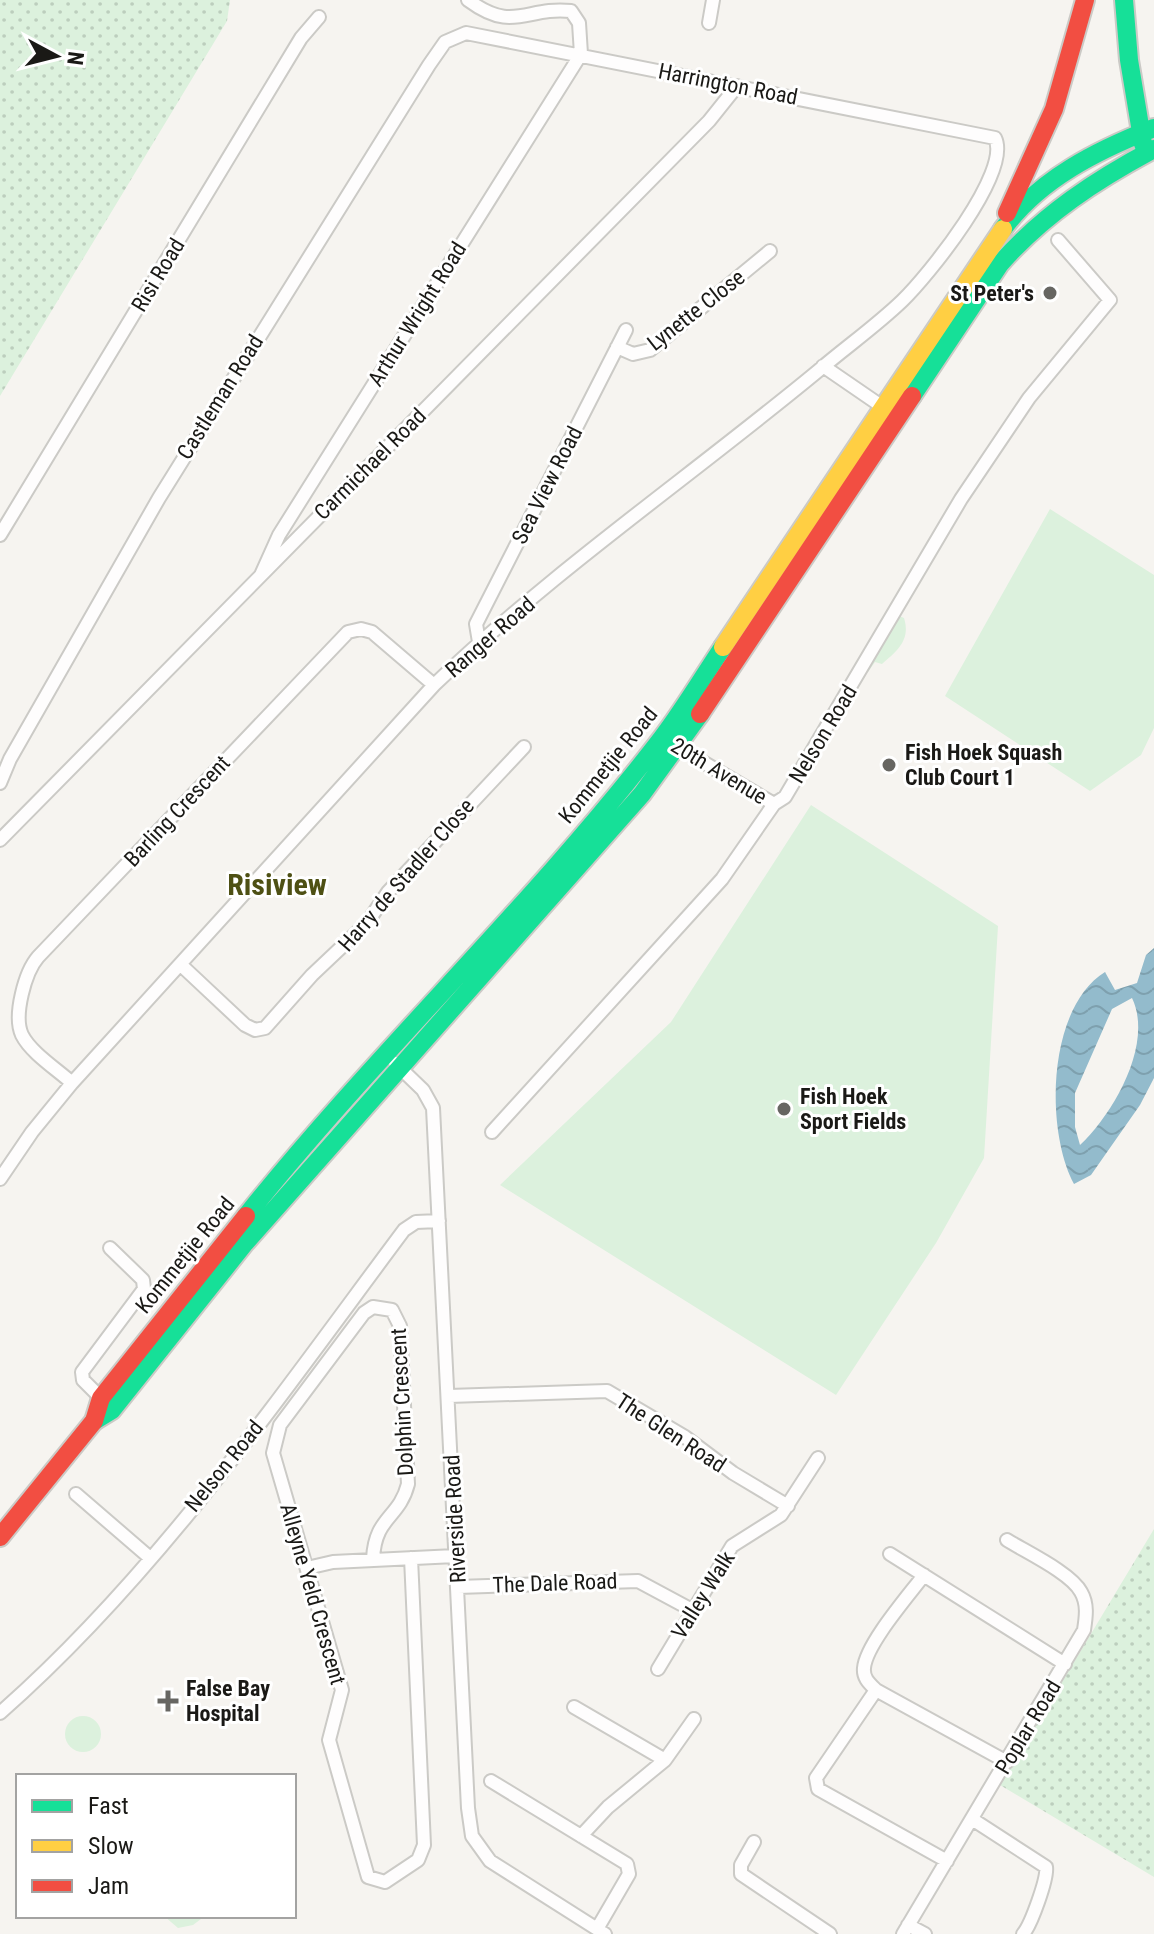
<svg xmlns="http://www.w3.org/2000/svg" width="1154" height="1934" font-family="'Roboto Condensed',sans-serif">
<style>
.grass{fill:#dcf1dd}
.park{fill:url(#park-dots)}
.water{fill:url(#water-waves);fill-rule:evenodd}
.lines{fill:none;stroke-linecap:round;stroke-linejoin:round}
.street-casing{stroke:#cbcac6;stroke-width:16}
.fast-casing{stroke:#cbcac6;stroke-width:22}
.slow-casing{stroke:#cbcac6;stroke-width:22}
.jam-casing{stroke:#cbcac6;stroke-width:22}
.street{stroke:#fefdfd;stroke-width:12}
.fast{stroke:#16e098;stroke-width:18}
.slow{stroke:#ffcf43;stroke-width:18}
.jam{stroke:#f24e42;stroke-width:18}
.poi-dot{fill:#676662;stroke:#fff;stroke-width:3}
.labels{text-anchor:middle;dominant-baseline:central;stroke-width:6;stroke-linejoin:round;paint-order:stroke}
.street-label{font-size:22px;fill:#1a1916;stroke:#fff}
.poi-label{font-size:22px;font-weight:bold;fill:#1a1916;stroke:#fff;text-anchor:start}
.district-label{font-size:30px;font-weight:bold;fill:#4e5014;stroke:#fff}
</style>
<defs>
<pattern id="park-dots" width="8" height="8" patternUnits="userSpaceOnUse" patternTransform="scale(2)"><rect width="8" height="8" fill="#dcf1dd"/><path d="M2 2h.1M6 6h.1" fill="none" stroke="#bccebd" stroke-width="1.8" stroke-linecap="round"/></pattern>
<pattern id="water-waves" width="16" height="10" patternUnits="userSpaceOnUse" patternTransform="scale(2)"><rect width="16" height="10" fill="#93bbcc"/><path d="M0 5q4-4 8 0t8 0" fill="none" stroke="#7ea0ae"/></pattern>
</defs>
<rect width="100%" height="100%" fill="#f6f4f0"/>
<path class="grass" d="M1050,509l104,66v153l-13,27 -51,36 -145,-95z
M897,615l7,3c7,22 -7,33 -22,46l-7,-2 -7,10h-3z
M811,805l187,121 -14,232 -48,85 -100,152 -336,-210 171,-163z
M65 1734a18 18 0 1 1 36 0a18 18 0 1 1-36 0Z
M164,1916h41l-12,9 -15,3z"/>
<path class="park" d="M0,0h230l-3,21 -227,375z
M1154,1529v348l-154,-92z"/>
<path class="water" d="M1154,948v130l-14,27 -49,70 -17,9c-29,-54 -27,-176 31,-212l10,18 22,-7 9,-28zM1132,998c22,46 -19,116 -52,147l-5,-18v-34l37,-84z"/>
<g class="lines">
<defs>
<path id="street" d="M709,23l4,-23
M617,347l16,7 17,-4 120,-99
M823,366l67,46
M0,535l301,-497 18,-21
M261,575l18,-40 302,-481 -2,-31 -8,-12c-45,-5 -57,23 -103,-11
M479,642l-3,-18 150,-294
M674,745l100,59
M0,783l10,-24 149,-261 270,-433 16,-23 21,-9 529,105c17,34 -67,138 -93,163 -26,25 -56,46 -84,70 -127,105 -265,200 -384,314l-362,398 -40,49 -32,47
M0,840l709,-719 28,-35
M181,965l64,60 10,5 10,-2 47,-53 55,-52 21,-31 136,-145
M395,1063l28,27 10,18 35,700 4,28 18,25 115,73
M72,1083c-14,-13 -41,-30 -50,-48 -9,-19 3,-63 16,-78l310,-325 13,-3 11,3 62,53
M492,1132l230,-253 52,-75 11,-7 176,-298 68,-101 81,-98 -52,-60
M449,1396l158,-5 78,46 48,36 55,33
M101,1398l-18,-18 -1,-8 62,-83 -1,-9 -33,-32
M76,1494l73,63
M890,1554l175,110
M373,1559c2,-43 26,-40 35,-75l-8,-158 -8,-16 -19,-3 -9,6 -84,112 -7,28 69,237 -13,50 39,137 17,5 33,-22 6,-15 -13,-287
M307,1568l26,-6 122,-6
M924,1575c-15,20 -58,69 -60,93 -1,10 5,15 12,22l131,72
M458,1587l180,-6 54,29
M658,1669l74,-123 49,-31 37,-57
M876,1690l-60,88 2,11 129,72
M574,1707l91,53
M0,1713c156,-137 280,-317 404,-483l12,-8 23,-1
M491,1781l136,83 2,10 -32,55
M972,1819l74,48c2,11 -15,58 -23,67
M581,1836l27,-29 57,-47 29,-41
M754,1842l-13,23v9l89,60
M908,1925l17,9
M903,1934l181,-304c2,-13 4,-26 -3,-38 -10,-19 -55,-40 -74,-52"/>
<path id="fast" d="M1124,0l5,60 14,84
M1003,229c36,-50 95,-79 151,-101
M912,396l88,-132c44,-50 96,-84 154,-115
M246,1216c132,-165 287,-310 416,-478 22,-29 41,-61 61,-91
M94,1421l18,-11 133,-167 397,-449 58,-80"/>
<path id="slow" d="M723,647l280,-418"/>
<path id="jam" d="M1007,213l47,-104 31,-109
M700,714l212,-318
M0,1537l94,-116 7,-23 145,-182"/>
</defs>
<use href="#street" class="street-casing"/>
<use href="#fast" class="fast-casing"/>
<use href="#slow" class="slow-casing"/>
<use href="#jam" class="jam-casing"/>
<use href="#street" class="street"/>
<use href="#fast" class="fast"/>
<use href="#slow" class="slow"/>
<use href="#jam" class="jam"/>
</g>
<g class="poi-dot">
<circle cx="1050" cy="293" r="8"/>
<circle cx="889" cy="765" r="8"/>
<circle cx="784" cy="1109" r="8"/>
<path d="M164 1689h8v8h8v8h-8v8h-8v-8h-8v-8h8z"/>
</g>
<g class="labels">
<g class="street-label">
<text transform="translate(728 84) rotate(11)">Harrington Road</text>
<text transform="translate(158 275) rotate(-59)">Risi Road</text>
<text transform="translate(696 310) rotate(-38)">Lynette Close</text>
<text transform="translate(417 314) rotate(-58)">Arthur Wright Road</text>
<text transform="translate(220 397) rotate(-58)">Castleman Road</text>
<text transform="translate(370 464) rotate(-45)">Carmichael Road</text>
<text transform="translate(547 485) rotate(-63)">Sea View Road</text>
<text transform="translate(490 637) rotate(-41)">Ranger Road</text>
<text transform="translate(823 734) rotate(-59)">Nelson Road</text>
<text transform="translate(608 765) rotate(-51)">Kommetjie Road</text>
<text transform="translate(719 771) rotate(31)">20th Avenue</text>
<text transform="translate(177 811) rotate(-47)">Barling Crescent</text>
<text transform="translate(406 875) rotate(-49)">Harry de Stadler Close</text>
<text transform="translate(185 1255) rotate(-51)">Kommetjie Road</text>
<text transform="translate(402 1402) rotate(-93)">Dolphin Crescent</text>
<text transform="translate(671 1433) rotate(33)">The Glen Road</text>
<text transform="translate(224 1466) rotate(-51)">Nelson Road</text>
<text transform="translate(455 1519) rotate(-93)">Riverside Road</text>
<text transform="translate(555 1583) rotate(-2)">The Dale Road</text>
<text transform="translate(313 1594) rotate(74)">Alleyne Yeld Crescent</text>
<text transform="translate(703 1595) rotate(-58)">Valley Walk</text>
<text transform="translate(1028 1727) rotate(-59)">Poplar Road</text>
</g>
<g class="poi-label">
<text x="1034" y="293" text-anchor="end">St Peter's</text>
<text x="905" y="752">Fish Hoek Squash<tspan x="905" dy="25">Club Court 1</tspan></text>
<text x="800" y="1096">Fish Hoek<tspan x="800" dy="25">Sport Fields</tspan></text>
<text x="186" y="1688">False Bay<tspan x="186" dy="25">Hospital</tspan></text>
</g>
<g class="district-label">
<text x="277" y="884">Risiview</text>
</g>
</g>
<rect x="16" y="1774" width="280" height="144" fill="#ffffff" stroke="#a3a3a2" stroke-width="2"/>
<rect x="32" y="1800" width="40" height="12" fill="#16e098" stroke="#a3a3a2" stroke-width="2"/>
<text x="88" y="1814" font-size="24" fill="#1a1916">Fast</text>
<rect x="32" y="1840" width="40" height="12" fill="#ffcf43" stroke="#a3a3a2" stroke-width="2"/>
<text x="88" y="1854" font-size="24" fill="#1a1916">Slow</text>
<rect x="32" y="1880" width="40" height="12" fill="#f24e42" stroke="#a3a3a2" stroke-width="2"/>
<text x="88" y="1894" font-size="24" fill="#1a1916">Jam</text>
<g transform="translate(56 56) rotate(97)" stroke="#ffffff" stroke-width="6" paint-order="stroke">
<path d="M0-6L14 30L0 20L-14 30Z" fill="#1a1916"/>
<text y="-12" font-size="22" font-weight="bold" text-anchor="middle" fill="#1a1916">N</text>
</g>
</svg>
